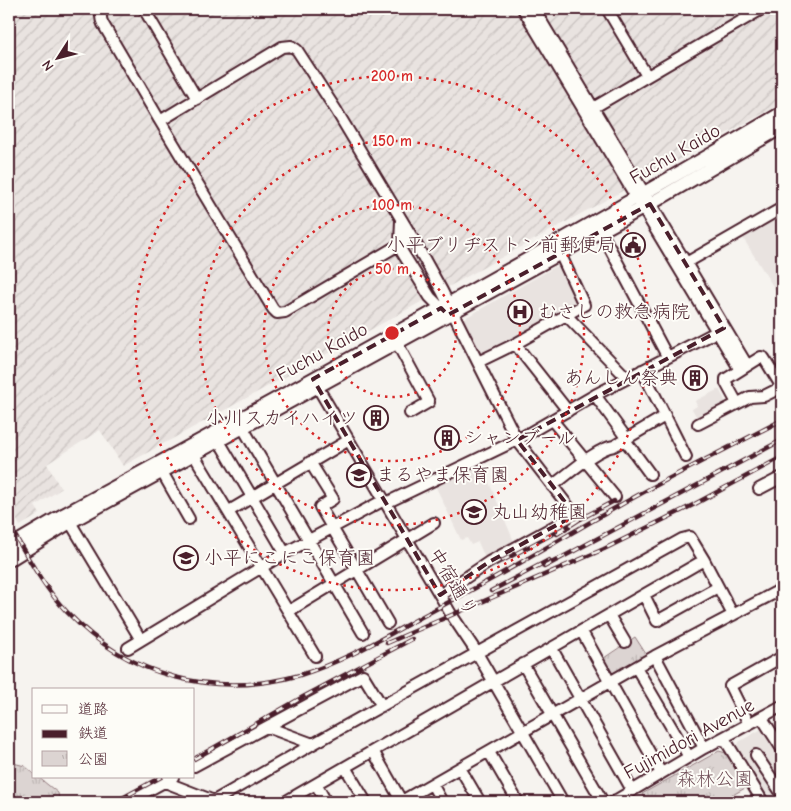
<svg xmlns="http://www.w3.org/2000/svg" width="791" height="811" font-family="'Comic Neue','Klee One',sans-serif">
<style>
.built{fill:#e9e3e0}
.industrial{fill:url(#industrial-furrows)}
.park{fill:url(#park-tufts);stroke:#937a7e}
.lines{fill:none;stroke-linecap:round;stroke-linejoin:round}
.minor-casing{stroke:#4a1f2b;stroke-width:14}
.major-casing{stroke:#4a1f2b;stroke-width:16}
.minor{stroke:#fdfcf7;stroke-width:10}
.major{stroke:#fdfcf7;stroke-width:12}
.rail-casing{stroke:#4a1f2b;stroke-width:4.5}
.rail{stroke:#fdfcf7;stroke-width:2.5;stroke-dasharray:8;stroke-linecap:butt}
.marked{fill:none;stroke:#4a1f2b;stroke-width:4;stroke-dasharray:10 6;stroke-linejoin:round}
.ring{fill:none;stroke:#d62828;stroke-width:2.5;stroke-dasharray:2.5 5}
.labels{text-anchor:middle;dominant-baseline:central;stroke-width:4;stroke-linejoin:round;paint-order:stroke}
.street-label{font-size:19px;fill:#4a1f2b;stroke:#fdfcf7}
.poi-label{font-size:19px;fill:#4a1f2b;stroke:#fdfcf7;text-anchor:start}
.park-label{font-size:19px;fill:#6e4c55;stroke:#fdfcf7}
.centre{fill:#d62828;stroke:#fdfcf7;stroke-width:2.5}
.ring-label{font-size:15px;text-anchor:middle;font-weight:bold;fill:#d62828;stroke:#fdfcf7;stroke-width:4;stroke-linejoin:round;paint-order:stroke}
</style>
<defs>
<pattern id="industrial-furrows" width="10" height="10" patternUnits="userSpaceOnUse" patternTransform="scale(1.25)"><rect width="10" height="10" fill="#e9e3e0"/><path d="M-1 1l2-2M0 10L10 0M9 11l2-2" fill="none" stroke="#c9c2c0"/></pattern>
<pattern id="park-tufts" width="24" height="20" patternUnits="userSpaceOnUse" patternTransform="scale(1.25)"><rect width="24" height="20" fill="#dcd4d2"/><path d="M3 7l-1-3M5 7V3M7 7l1-3M15 17l-1-3M17 17v-4M19 17l1-3" fill="none" stroke="#beb6b4"/></pattern>
</defs>
<rect width="100%" height="100%" fill="#f6f3ef"/>
<filter id="ink" filterUnits="userSpaceOnUse"><feTurbulence type="fractalNoise" baseFrequency=".02" numOctaves="2"/><feDisplacementMap in="SourceGraphic" scale="10" xChannelSelector="R" yChannelSelector="G"/><feConvolveMatrix kernelMatrix="1 2 1 2 8 2 1 2 1" color-interpolation-filters="sRGB"/></filter>
<g filter="url(#ink)">
<path class="built" d="M782,215v86l-39,-63z
M560,264l20,39 -101,55 -19,-37z
M719,389l8,15 -28,17 -7,-12 5,-3 -2,-5z
M480,461l35,83 -29,16 -8,-18 -7,3 -4,-7 -6,2 -27,-57z
M782,717v85h-13l-32,-53 2,-7z"/>
<path class="industrial" d="M9,9h773v94l-659,363 -23,-36 -53,34 14,25 -26,17 5,8 -20,12 -11,-20z"/>
<path class="park" d="M635,637l11,17 -36,21 -9,-15z
M719,751l7,2 21,34 -27,15h-74l-4,-8z
M9,762l16,4 9,8v3h4l20,16 1,6 -3,3h-38l-9,-4z"/>
<g class="lines">
<defs>
<path id="minor" d="M104,9c-4,5 -4,9 -1,15l57,97
M144,9l53,90
M523,9l217,361
M534,9l213,356
M607,9l40,67
M593,108l169,-99
M401,220l-1,24 2,8 28,45 15,15
M597,224l70,132
M412,237l-127,75 -8,1 -4,-4 -113,-188 122,-74 9,-1 6,4 39,60 76,127 30,54 75,149 58,75 -86,47 -49,33
M686,263l96,-55
M566,315l61,63
M397,343l32,59 -19,11
M515,344l53,67
M478,362l37,-18 69,-39 -27,-58
M642,370l44,87
M314,381l137,233 26,39 86,149
M595,395l32,44
M552,420l63,77
M698,424l52,-27 14,-1 14,-7 2,-5 -16,-26 -3,-1 -35,22v4l11,20
M243,428l120,205
M625,440l25,34
M219,441l66,112
M194,455l121,201
M310,462l23,37 -13,8 68,116
M162,472l27,47
M552,486c17,-12 43,-37 62,-40l51,-30
M759,489l23,-12
M386,503l131,-63 78,-45 127,-66
M229,511l120,-71
M70,522l71,118
M644,595l13,26 61,-34
M289,611l145,-88
M609,615l16,27
M582,632l79,141
M128,648l157,-95 99,-53
M552,649l80,141
M655,656l49,92
M523,664l80,138
M636,667l53,90
M762,718l20,31
M749,724l-19,-38 52,-29
M267,727l46,17
M724,738l39,64
M373,751l29,51
M489,752l29,50
M756,755l26,39
M194,766l169,-91 19,31
M345,767l21,35
M460,768l20,34
M165,782l49,19
M316,784l10,18
M432,784l10,18
M127,802l46,-25
M212,802l101,-58 369,-205 8,-2 14,23
M289,802l-1,-2 416,-240 29,55
M400,802l255,-146 127,-67
M613,802l91,-54 78,-42"/>
<path id="major" d="M9,547l56,-33c241,-130 481,-262 717,-401
M9,560l61,-38 580,-318 132,-77"/>
</defs>
<use href="#minor" class="minor-casing"/>
<use href="#major" class="major-casing"/>
<use href="#minor" class="minor"/>
<use href="#major" class="major"/>
<defs>
<path id="rail" d="M9,525c17,29 34,62 58,87 62,65 146,87 233,63 43,-13 83,-37 123,-59 29,-16 59,-31 88,-48 35,-20 70,-41 106,-61 54,-31 110,-58 165,-87
M557,534l23,-15
M502,561l112,-60
M544,567l238,-127
M491,591l58,-31
M387,643l217,-94 89,-44 89,-48
M194,759l109,-62 109,-58
M115,802l46,-25"/>
</defs>
<use href="#rail" class="rail-casing"/>
<use href="#rail" class="rail"/>
</g>
</g>
<path class="marked" d="M650,204l74,124 -207,112 58,75 -86,47 -49,33 -127,-216 128,-71 7,7z"/>
<g class="ring">
<circle cx="392" cy="333" r="64"/>
<circle cx="392" cy="333" r="128"/>
<circle cx="392" cy="333" r="192"/>
<circle cx="392" cy="333" r="257"/>
</g>
<defs>
<symbol id="civic-ring" viewBox="-11 -11 22 22"><circle r="9.5" fill="#fdfcf7" stroke="#4a1f2b" stroke-width="1.5"/><path d="M-.6-6.5H3V-4.5H.6V-3L4-1V1h2V6H-6V1h2V-1L-.6-3ZM-1.2 2.5V6h2.4V2.5Z" fill="#4a1f2b"/></symbol>
<symbol id="hospital-ring" viewBox="-11 -11 22 22"><circle r="9.5" fill="#fdfcf7" stroke="#4a1f2b" stroke-width="1.5"/><path d="M-5-5h3v3.5h4V-5h3V5h-3V1.5h-4V5h-3Z" fill="#4a1f2b"/></symbol>
<symbol id="building-ring" viewBox="-11 -11 22 22"><circle r="9.5" fill="#fdfcf7" stroke="#4a1f2b" stroke-width="1.5"/><path d="M-4-6H4V6H1V3H-1V6H-4ZM-2.5-4.3h1.7v1.8h-1.7ZM.8-4.3h1.7v1.8H.8ZM-2.5-1h1.7V.8h-1.7ZM.8-1h1.7V.8H.8Z" fill="#4a1f2b"/></symbol>
<symbol id="school-ring" viewBox="-11 -11 22 22"><circle r="9.5" fill="#fdfcf7" stroke="#4a1f2b" stroke-width="1.5"/><path d="M0-5L7-2L0 1L-7-2ZM-4 1L0 2.5L4 1V4Q0 6-4 4Z" fill="#4a1f2b"/></symbol>
</defs>
<g fill-rule="evenodd">
<use href="#civic-ring" x="619" y="231" width="28" height="28"/>
<use href="#hospital-ring" x="506" y="298" width="28" height="28"/>
<use href="#building-ring" x="681" y="364" width="28" height="28"/>
<use href="#building-ring" x="362" y="404" width="28" height="28"/>
<use href="#building-ring" x="433" y="424" width="28" height="28"/>
<use href="#school-ring" x="345" y="461" width="28" height="28"/>
<use href="#school-ring" x="460" y="498" width="28" height="28"/>
<use href="#school-ring" x="172" y="544" width="28" height="28"/>
</g>
<g class="labels">
<g class="street-label">
<text transform="translate(675 154) rotate(-30)">Fuchu Kaido</text>
<text transform="translate(322 352) rotate(-29)">Fuchu Kaido</text>
<text transform="translate(453 582) rotate(59)">中宿通り</text>
<text transform="translate(689 739) rotate(-29)">Fujimidori Avenue</text>
</g>
<g class="poi-label">
<text x="616" y="245" text-anchor="end">小平ブリヂストン前郵便局</text>
<text x="538" y="312">むさしの救急病院</text>
<text x="678" y="378" text-anchor="end">あんしん祭典</text>
<text x="358" y="418" text-anchor="end">小川スカイハイツ</text>
<text x="464" y="438">シャンブール</text>
<text x="376" y="475">まるやま保育園</text>
<text x="492" y="512">丸山幼稚園</text>
<text x="204" y="558">小平にこにこ保育園</text>
</g>
<g class="park-label">
<text x="715" y="779">森林公園</text>
</g>
</g>
<circle cx="392" cy="333" r="8" class="centre"/>
<g class="ring-label">
<text x="392" y="81">200 m</text>
<text x="392" y="146">150 m</text>
<text x="392" y="210">100 m</text>
<text x="392" y="274">50 m</text>
</g>
<rect width="791" height="811" fill="none" stroke="#fdfcf7" stroke-width="30"/>
<rect x="15" y="15" width="761" height="781" fill="none" stroke="#4a1f2b" stroke-width="2" filter="url(#ink)"/>
<rect x="32" y="688" width="162" height="90" fill="#fdfcf7" stroke="#b5a4a5"/>
<rect x="42" y="705" width="25" height="8" fill="#fdfcf7" stroke="#b5a4a5"/>
<text x="78" y="714" font-size="15" fill="#4a1f2b">道路</text>
<rect x="42" y="730" width="25" height="8" fill="#4a1f2b" stroke="#b5a4a5"/>
<text x="78" y="738" font-size="15" fill="#4a1f2b">鉄道</text>
<rect x="42" y="751" width="25" height="15" fill="url(#park-tufts)" stroke="#b5a4a5"/>
<text x="78" y="764" font-size="15" fill="#4a1f2b">公園</text>
<g transform="translate(58 58) rotate(234)" stroke="#fdfcf7" stroke-width="4" paint-order="stroke">
<path d="M0-4L9 19L0 12L-9 19Z" fill="#4a1f2b"/>
<text y="-8" font-size="14" font-weight="bold" text-anchor="middle" fill="#4a1f2b">N</text>
</g>
</svg>
